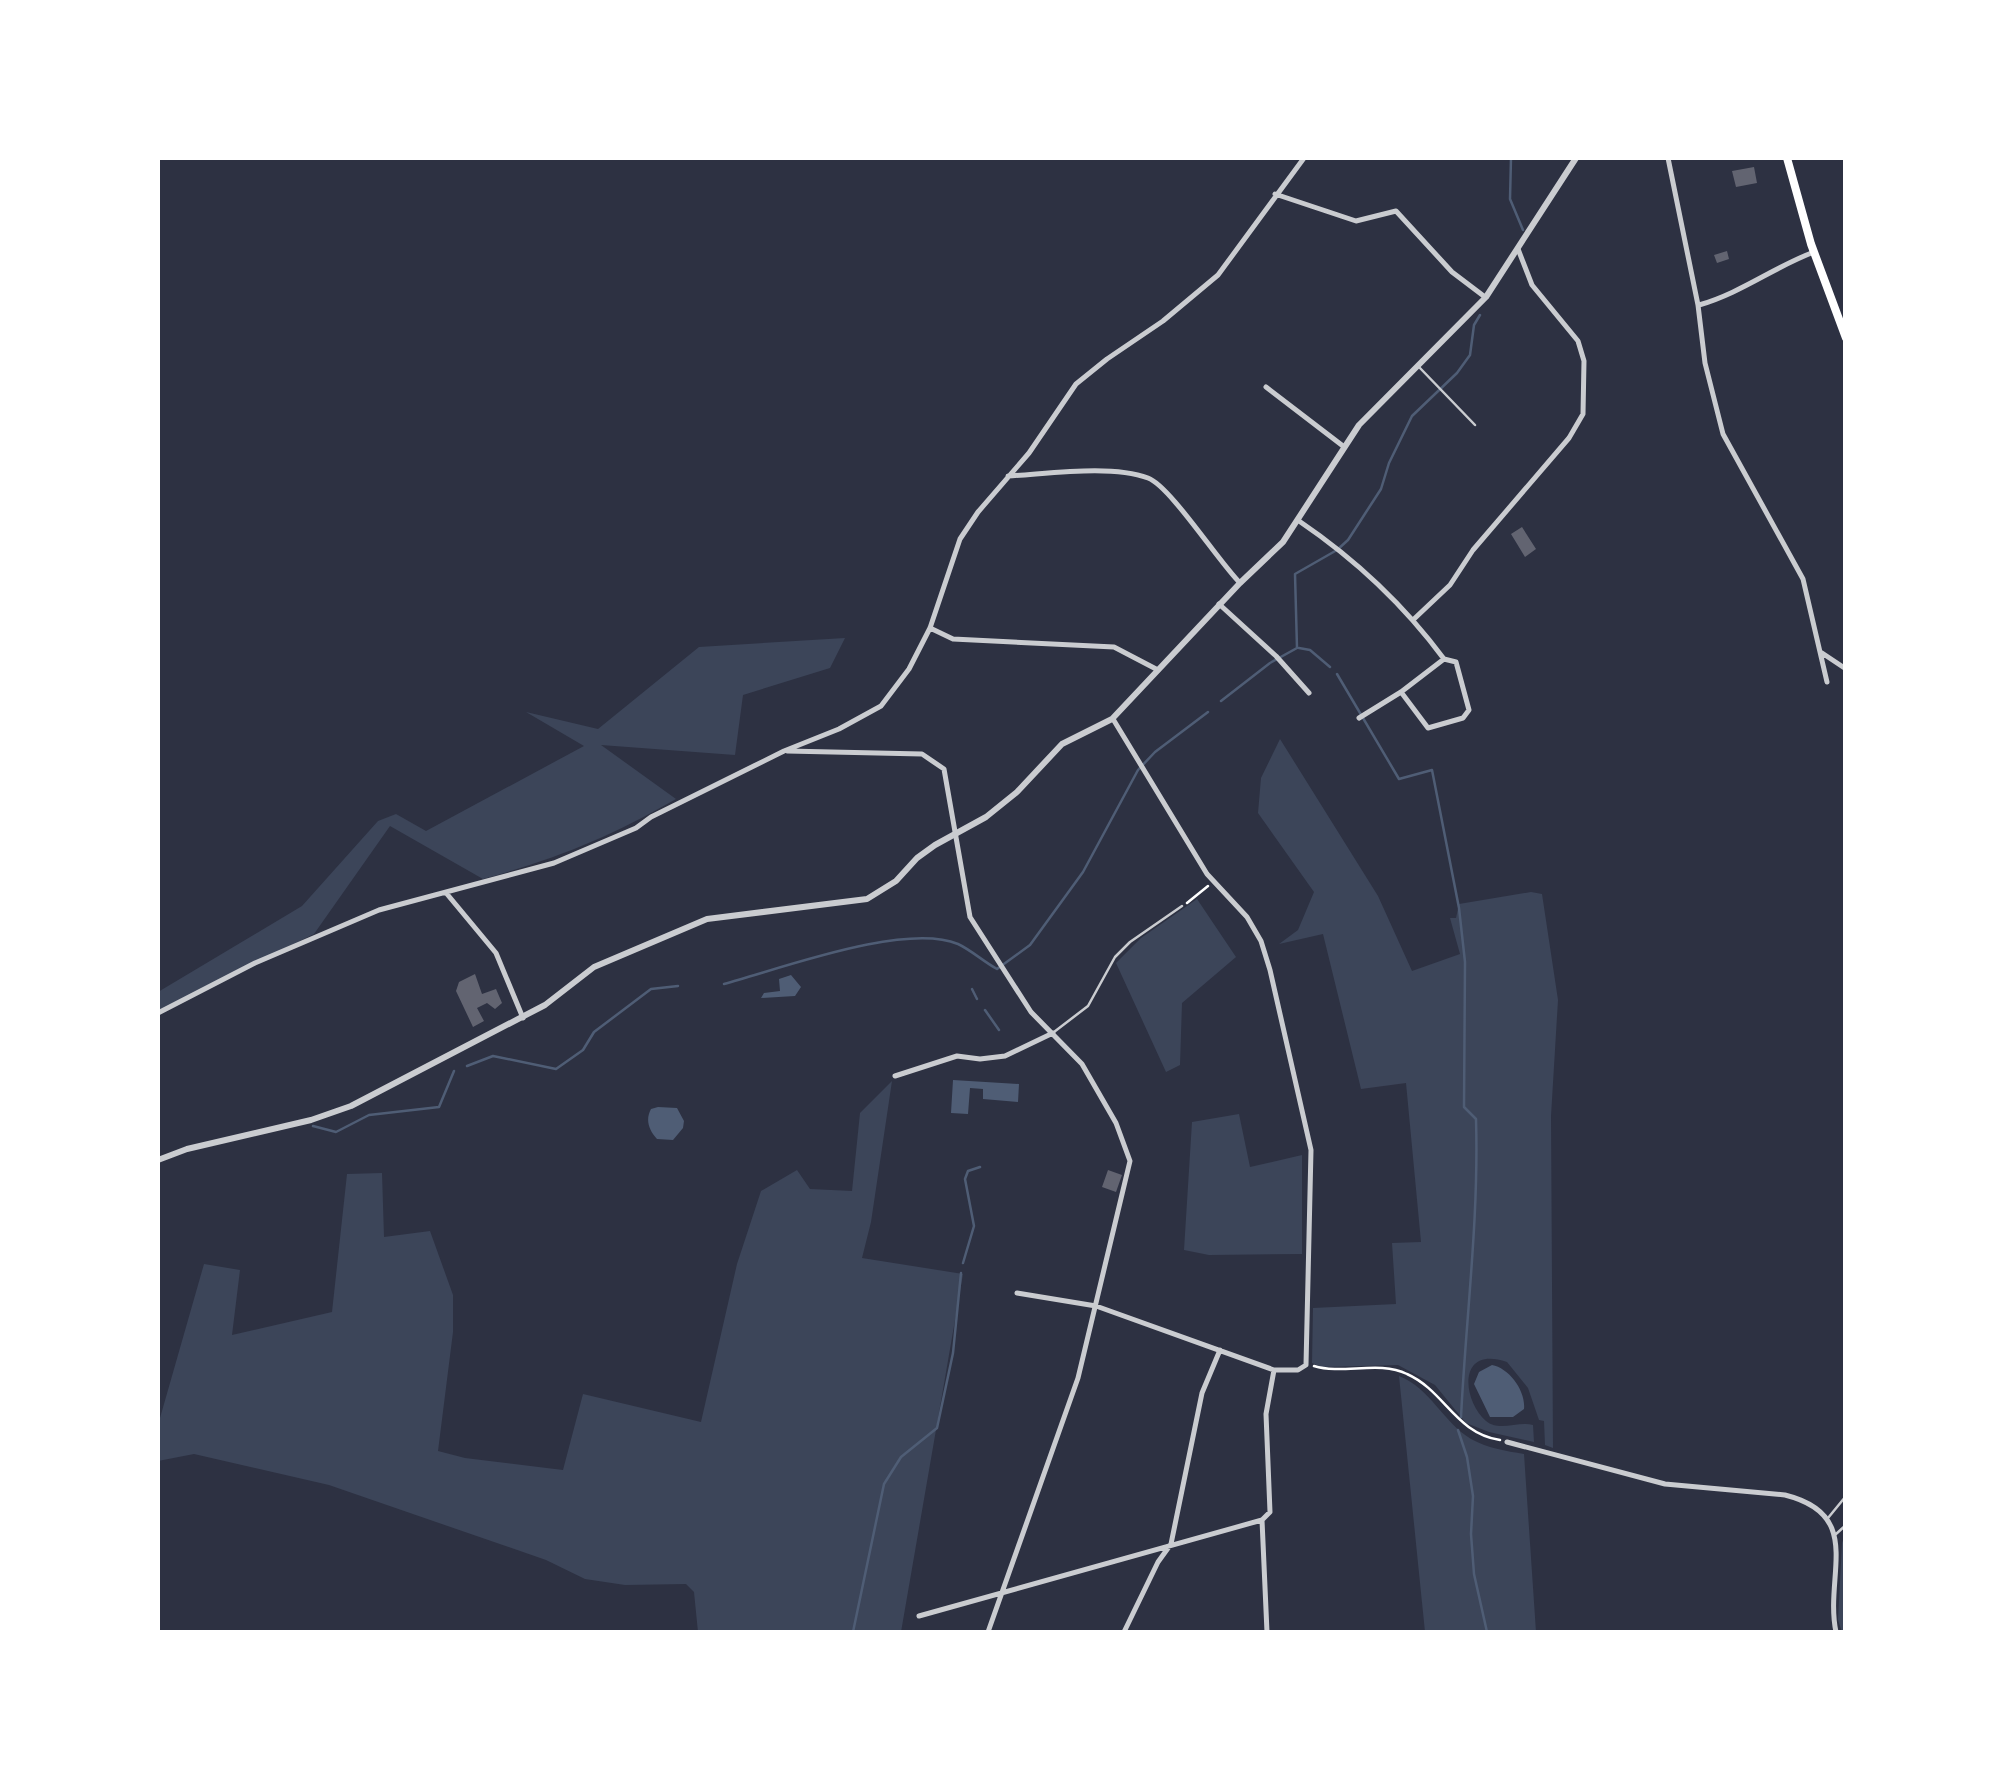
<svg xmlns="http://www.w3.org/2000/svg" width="2003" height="1790" font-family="'Work Sans',sans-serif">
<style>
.green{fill:#3c4559}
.water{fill:#4f5d75}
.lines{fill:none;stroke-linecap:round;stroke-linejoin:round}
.stream{stroke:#4f5d75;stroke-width:2.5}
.building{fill:#626471}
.path{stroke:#fff;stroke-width:2.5}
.service{stroke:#caccd0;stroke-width:2.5}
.minor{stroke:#caccd0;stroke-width:5}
.tertiary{stroke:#caccd0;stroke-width:6}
.secondary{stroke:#fff;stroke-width:8}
</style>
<rect width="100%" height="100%" fill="#2d3142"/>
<path class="green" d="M845,638l-15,30 -87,27 -8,60 -134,-10 75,54c-68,39 -118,59 -193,80l-93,-53 -76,108 -156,77v-19l144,-86 76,-85 18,-7 30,17 158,-85 -58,-34 72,17 101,-82z
M1280,739l98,157 34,75 48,-17 -10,-36h6l3,-14 72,-12 11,2 16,106 -7,116 2,332 -8,-3 -1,-24 -5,-1 -11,-32 -21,-26c-50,-17 -45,38 -21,59 13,11 32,0 47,4l1,17 -45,-10 -23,-9 -31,-38 -37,-20 -77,2 -9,-4 1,-55 83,-4 -4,-61 29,-1 -15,-159 -45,6 -38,-155 -44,10 19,-14 16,-38 -56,-79 3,-35z
M1197,899l39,58 -54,46 -2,62 -14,7 -50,-109 25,-25z
M892,1081l-21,141 -9,36 101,16 -62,358h-203l-4,-40 -8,-8 -61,1 -40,-6 -39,-19 -217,-75 -135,-31 -36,7v-36l46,-161 36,6 -8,65 100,-23 15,-138 35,-1 2,64 46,-6 23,64v37l-15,119 27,7 98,12 20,-76 118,28 36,-158 24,-73 36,-21 13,19 42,2 8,-78z
M1239,1114l11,53 52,-12v99l-93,1 -25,-5 8,-128z
M1399,1376c31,12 44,46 72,63 16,9 35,12 53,15l12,178h-111z
M1845,1534l1,98h-4l-4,-12 4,-77z"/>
<path class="water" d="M791,975l10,12 -6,9 -34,2 3,-5 16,-2 -1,-12z
M953,1080l66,4 -1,18 -35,-3v-10l-13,-1 -2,26 -17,-1z
M658,1107l19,1 7,13 -1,7 -10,12 -16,-1c-8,-9 -12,-19 -6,-30z
M1492,1365c17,3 34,26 32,44l-11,8h-23l-16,-33 5,-12z"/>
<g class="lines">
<path class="stream" d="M1511,158l-1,41 13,31
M1299,648l11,2 20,17
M1337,674l62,105 33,-9 27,138 6,54 -1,145 12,12c3,100 -10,198 -15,298
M1221,701l49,-38 27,-15 -2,-74 42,-24 11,-10 33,-51 8,-26 23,-47 45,-43 13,-18 4,-30 6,-10
M724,984c56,-15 181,-62 234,-40 13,6 26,18 39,25l33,-24 53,-73 55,-102 17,-18 53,-40
M972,989l5,10
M985,1010l14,20
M467,1066l26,-10 63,13 27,-19 11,-18 57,-43 27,-3
M313,1126l23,6 33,-17 70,-8 15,-36
M963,1263l11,-37 -9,-47 3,-8 12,-4
M1458,1430l9,27 6,39 -2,38 3,40 13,58
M853,1632l31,-148 17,-27 36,-29 16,-75 8,-80"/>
</g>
<path class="building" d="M1754,167l3,16 -21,4 -4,-16z
M1727,251l2,8 -12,4 -3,-8z
M1522,527l14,22 -11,8 -14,-23z
M475,974l7,20 14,-5 6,14 -7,6 -8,-6 -10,5 7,13 -11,6 -17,-36 3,-9z
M1108,1170l14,5 -6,17 -14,-5z"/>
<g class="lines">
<path class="path" d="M1187,903l21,-17
M1314,1366c29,9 65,-6 93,8 38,17 48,59 93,66"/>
<path class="service" d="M1419,367l56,58
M1054,1032l34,-26 27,-49 15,-15 52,-36
M1828,1518l18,-22
M1836,1534l10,-9"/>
<path class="minor" d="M1668,158l30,147 7,58 18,71 80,145 24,103
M1275,194l81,27 40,-10 56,61 33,25
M1699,305c42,-12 75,-38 115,-53
M1266,387l77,59
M1008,476c39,-2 103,-12 140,2 22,8 70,83 92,105
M1299,521c56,38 105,84 145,138l-43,33 -42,26
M1219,604l57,52 33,37
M1414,619l36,-34 23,-35 96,-112 14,-24 1,-53 -6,-20 -46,-56 -14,-36
M930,628l23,11 161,8 44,23
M1822,653l24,16
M1401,692l27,36 35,-10 6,-8 -13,-48 -12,-3
M787,751l135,3 22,15 26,148 61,95 51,52 34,59 14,38 -52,217 -90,254
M447,894l49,59 27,65
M158,1013l97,-50 124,-53 175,-47 82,-35 15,-11 133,-66 55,-22 42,-23 28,-37 21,-41 30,-89 18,-27 51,-59 47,-69 31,-25 56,-38 55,-46 86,-117
M895,1076l62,-20 23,3 25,-3 48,-23
M1017,1293l79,13 178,64h24l8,-5 5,-215 -41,-180 -9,-29 -14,-24 -40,-43 -94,-155
M1507,1442l158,42 120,11c80,20 39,80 51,137
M919,1616l343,-96
M1124,1632l34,-70 13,-18 31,-151 18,-43
M1267,1632l-5,-112 8,-8 -4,-98 8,-44"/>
<path class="tertiary" d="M158,1160l29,-11 124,-29 40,-14 194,-101 49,-38 113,-48 160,-20 29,-18 21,-23 18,-13 51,-28 31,-25 45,-48 50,-25 128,-136 43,-41 76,-117 127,-128 90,-139"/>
<path class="secondary" d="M1787,158l24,86 35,94"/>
</g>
<rect width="2003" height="1790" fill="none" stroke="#ffffff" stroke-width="320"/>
</svg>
